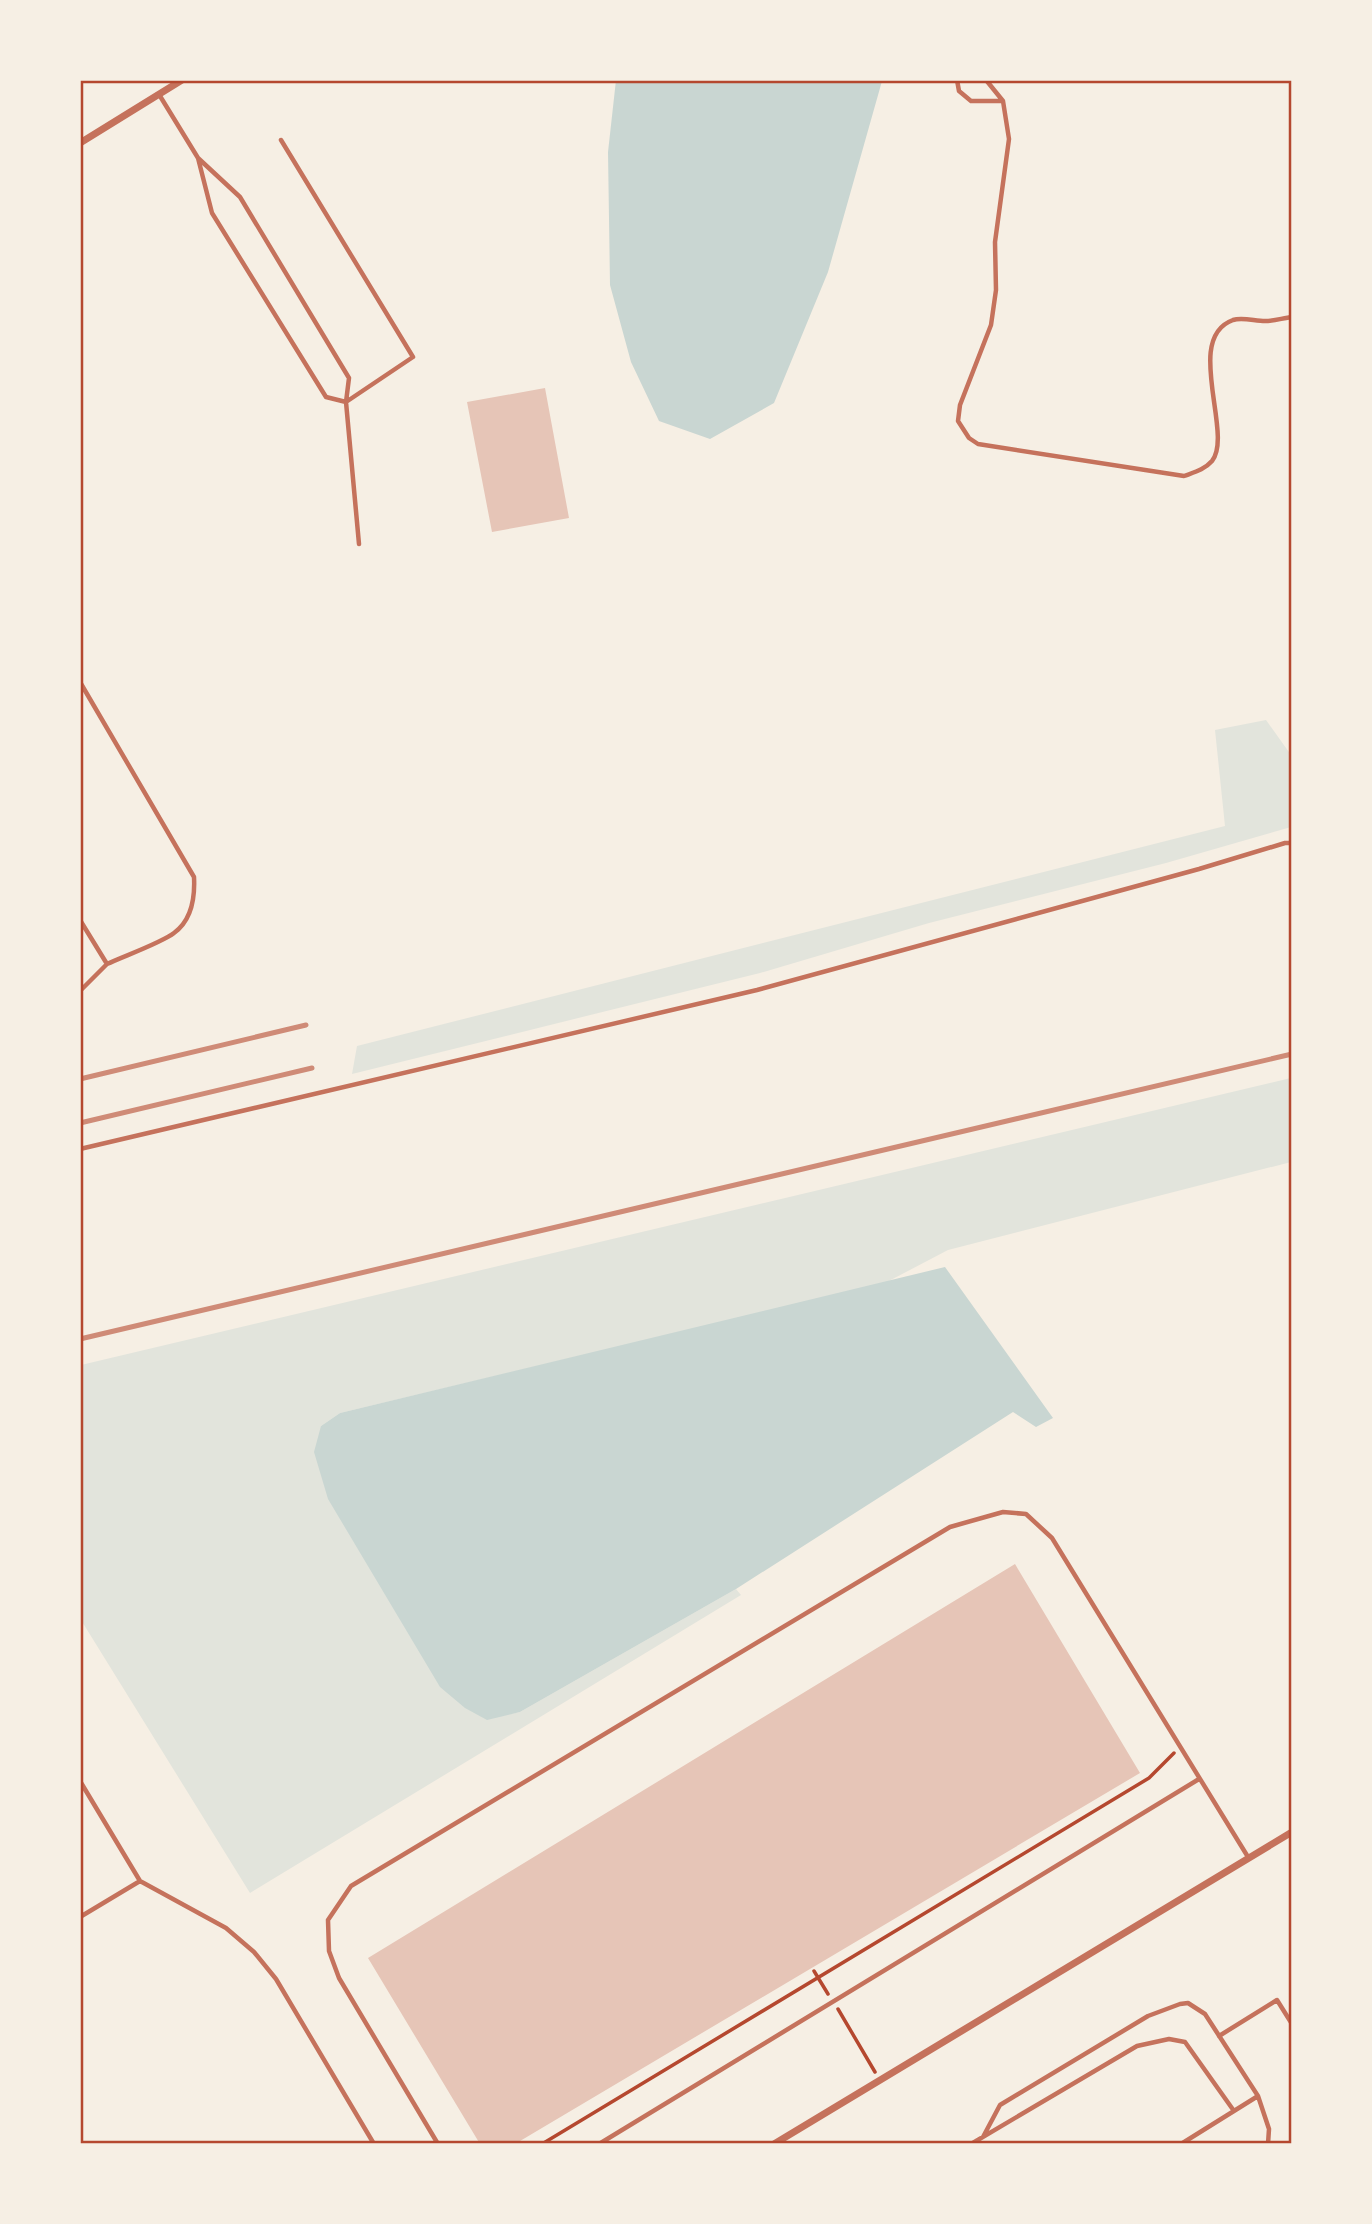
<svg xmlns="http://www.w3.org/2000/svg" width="1372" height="2224" font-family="'Work Sans',sans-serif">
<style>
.green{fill:#e2e4dc}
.water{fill:#c9d6d2}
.building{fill:#e6c5b7}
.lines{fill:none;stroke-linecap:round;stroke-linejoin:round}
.path{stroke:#b5482f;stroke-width:3.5}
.service{stroke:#c5725c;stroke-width:4.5}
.minor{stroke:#c5725c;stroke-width:7}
.rail{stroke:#cf8b77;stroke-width:5}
.neatline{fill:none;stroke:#b5482f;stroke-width:2.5}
</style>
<rect width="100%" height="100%" fill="#f6efe4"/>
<path class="green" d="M1266,720l25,35v72l-125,36 -237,60 -169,50 -408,101 5,-28 868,-220 -10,-96z
M1291,1078v84l-343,88 -63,33 -545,130 -19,13 166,293 33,-7 216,-123 5,6 -491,298 -169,-273v-255z"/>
<path class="water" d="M616,80l266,1 -54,191 -54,131 -64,36 -51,-18 -28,-59 -21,-77 -2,-133z
M945,1267l108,151 -17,9 -23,-15 -277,177 -216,123 -33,8 -22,-12 -25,-21 -112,-188 -14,-47 7,-26 19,-13z"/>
<path class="building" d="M545,388l24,130 -77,14 -25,-130z
M1015,1564l125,209 -625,371h-35l-112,-186z"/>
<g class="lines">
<path class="path" d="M814,1971l14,23
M838,2009l37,63
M542,2144l607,-366 25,-25"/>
<path class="service" d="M957,80l2,11 12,10h31
M986,80l17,21 6,38 -14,103 1,48 -5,35 -31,80 -2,16 11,17 9,6 206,32c11,-4 20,-6 28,-15 22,-27 -29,-123 21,-141 9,-3 22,1 32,1 9,0 18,-3 27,-4
M160,96l38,62 42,39 109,181 -3,24 -20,-5 -114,-184 -14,-55
M281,140l132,217 -67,45 13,142
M80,682l114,195c1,19 -2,43 -20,56 -13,10 -50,23 -67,31l-27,-44
M80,991l27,-27
M80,1149l677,-159 442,-121 86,-26h7
M80,1781l60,100 86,47 28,24 22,27 98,165
M80,1917l60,-36
M1219,2036l58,-36 15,24
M983,2137l17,-32 148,-89 32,-12 8,-1 17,11 53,82 11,33 -1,15
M438,2144l-99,-166 -10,-27 -1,-31 23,-34 599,-359 53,-15 23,2 26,24 196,319
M599,2144l600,-365
M971,2144l166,-98 32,-7 16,3 49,69
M1181,2144l77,-48"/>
<path class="minor" d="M80,143l102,-63
M774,2144l518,-312"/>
<path class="rail" d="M80,1079l226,-54
M80,1123l232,-55
M80,1339l1212,-285"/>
</g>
<rect width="1372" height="2224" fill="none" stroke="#f6efe4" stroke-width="164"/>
<rect x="82" y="82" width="1208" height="2060" class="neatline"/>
</svg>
